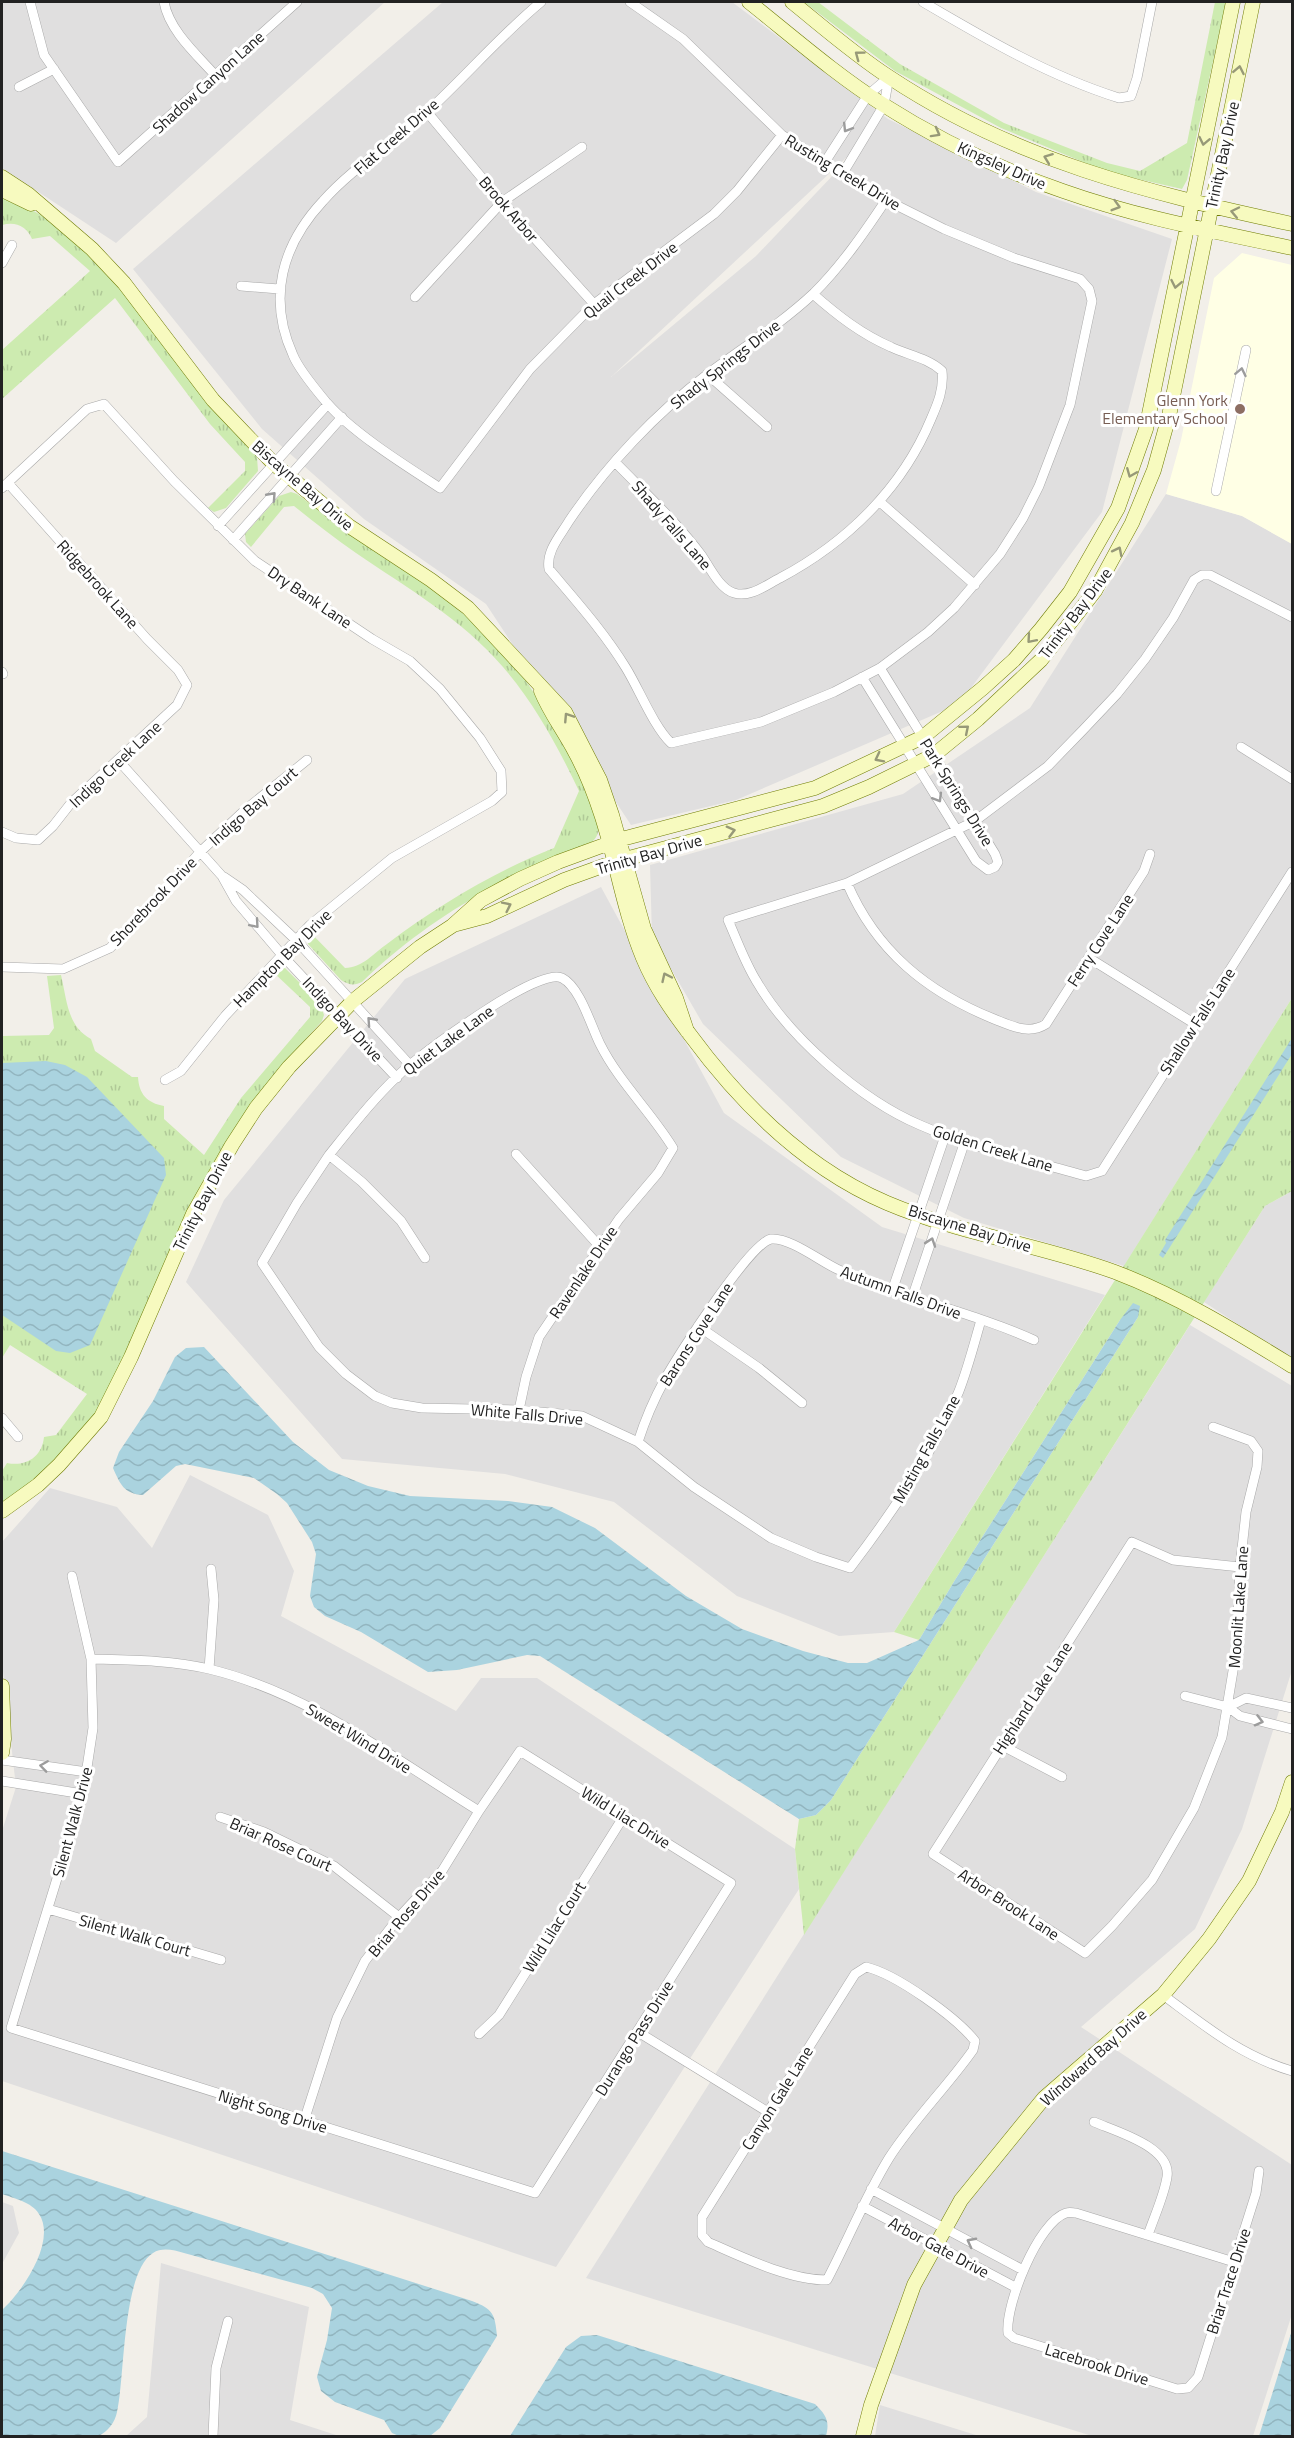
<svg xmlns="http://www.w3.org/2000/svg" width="1294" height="2438" font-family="'Titillium Web',sans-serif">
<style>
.residential{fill:#e0dfdf;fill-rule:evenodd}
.education{fill:#ffffe5}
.grass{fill:url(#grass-tufts)}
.water{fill:url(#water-waves)}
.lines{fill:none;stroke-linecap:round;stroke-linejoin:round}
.street-casing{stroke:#a9a9a9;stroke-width:10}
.secondary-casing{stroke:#707d05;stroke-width:15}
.street{stroke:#fff;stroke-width:9}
.secondary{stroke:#f7fabf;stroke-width:14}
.oneway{stroke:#979978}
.oneway2{stroke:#9c9c9c}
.education-dot{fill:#8d6e63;stroke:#fff;stroke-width:2}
.labels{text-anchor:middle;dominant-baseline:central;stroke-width:6;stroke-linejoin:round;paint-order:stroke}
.street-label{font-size:16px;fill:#222;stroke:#fff}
.education-label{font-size:16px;fill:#785e54;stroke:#fff;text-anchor:end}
</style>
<defs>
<pattern id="grass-tufts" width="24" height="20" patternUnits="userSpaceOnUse" patternTransform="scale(1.5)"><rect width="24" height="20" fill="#cdebb0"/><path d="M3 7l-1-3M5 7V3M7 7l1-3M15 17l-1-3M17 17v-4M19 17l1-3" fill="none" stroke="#b0c997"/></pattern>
<pattern id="water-waves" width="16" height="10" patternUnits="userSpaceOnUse" patternTransform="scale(1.5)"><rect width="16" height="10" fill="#aad3df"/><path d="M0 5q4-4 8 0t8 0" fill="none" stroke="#92b5bf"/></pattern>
</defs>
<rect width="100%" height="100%" fill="#f2efe9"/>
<path class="residential" d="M2,2h383l-269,241 -114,-75z
M443,2h289l156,117 148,73 136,47 -70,273 -143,192 -223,96 -105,25 -145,-221 -122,-85 -102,-90 -129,-160zM876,130l-120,126 -145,121z
M1166,494l76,22 50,28v454l-168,268 -160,-48 -123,-61 -138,-133 -51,-88 -2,-71 253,-71 127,-86z
M601,887l123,226 158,114 223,68 -211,337 -55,4 -102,-40 -123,-94 -109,-28 -163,-15 -156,-177 38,-82 181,-221z
M1292,1191v169l-88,-58 61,-96z
M1190,1325l102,61v284l-50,159 -47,100 -114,98 211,138v149l-39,122h-161l-506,-158z
M190,1475l78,40 26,56 -13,45 175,95 25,-33h56l258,171 4,40 -243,378 -554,-186v-250l14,-44 -14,-124v-121l48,-54 67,19 35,41z
M2,2202l11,4 6,27 -17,31z
M161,2263l148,44 -19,113 49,16h-213l21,-19z
M880,2405l99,31h-104z"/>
<path class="education" d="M1242,253l50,12v279l-50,-28 -76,-22 15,-54 33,-162z"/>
<path class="grass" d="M804,2h14l82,62 104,59 103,40 33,8 47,-28 28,-141h11l-39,178 -5,9 -75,-17 -106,-44 -106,-57z
M2,194l39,21 31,24 51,51 89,118 45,49 1,14 -32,37 -12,4 -6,-4 37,-37v-9l-35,-38 -95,-126 -113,101v-49l88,-79 -40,-35 -18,3c-5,-13 -17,-18 -30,-14z
M291,492l6,2 64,48 77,51 29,24 32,30 25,31 24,36 27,49 23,58c1,9 1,14 -6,21 -34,16 -71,30 -104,48 -45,24 -90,57 -126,92 -8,4 -13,3 -21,-2l-33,-36 2,-12 35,36c17,0 29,-15 42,-24 52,-39 107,-72 167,-96l25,-57c-21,-44 -44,-87 -76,-124 -41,-48 -96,-79 -147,-114 -22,-15 -42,-31 -62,-47l-10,1 -33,40 -5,-5 -1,-8 34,-38z
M283,966l37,37 4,12 -2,6c-53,57 -99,117 -133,188 -21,42 -38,86 -57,130 -8,20 -16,43 -28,62 -25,40 -62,76 -102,101v-31l5,-8c19,4 35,-6 37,-26l12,-2 31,-41 -77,-49 -8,13v-322l47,-1 5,-7 -7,-52 14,-1c6,25 6,51 30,64l4,12 37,26h6c1,17 9,26 26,29v13l40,36 37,-57 69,-81v-10l-38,-36z
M1292,998v193l-27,15 -461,729 -9,-86 4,-30 17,-4 15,-15 307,-483 -18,3 -165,260 -36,60 -25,-8z"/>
<path class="water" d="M1292,1038v16l-129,204 -4,-3 7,-12 -1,-3z
M46,1061l19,4 22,12 77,81 2,17 -76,170 -20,8 -14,-2 -54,-36v-252z
M1133,1303l7,3 -2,11 -307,483 -15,15 -17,4 -259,-163 -13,-1 -70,15 -29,2 -67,-40 -36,-16 -11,-9 -4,-11 6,-42 -4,-12 -25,-39 -10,-9 -23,-16 -69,-14 -9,2 -33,29c-19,-1 -23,-11 -30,-27l6,-16 34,-51 22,-44 11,-9 18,-1 89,95 36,28 39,16 42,10 98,5 44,6 43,21 91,68 56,33 61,22 45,12h19l52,-23 36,-60 165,-260z
M2,2151l470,150c21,8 23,13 25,35l-57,92 -10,8h-31l-7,-3 -8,-13 -49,-18 -14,-11 -4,-14 10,-37 5,-32 -9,-14 -11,-6 -128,-35c-10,-3 -22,-6 -31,0 -31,19 -28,125 -36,159 -2,10 -9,20 -19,24 -11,2 -80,1 -96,0v-126c20,-18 55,-69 37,-96 -7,-12 -26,-16 -37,-20z
M1292,2330v106h-33l29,-93z
M597,2335l218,69c11,11 15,17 11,32h-316l56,-89 15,-11z"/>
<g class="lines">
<defs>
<path id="street" d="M30,2l14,53 74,107 179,-160
M164,2c5,28 32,52 51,73
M541,2c-41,34 -75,74 -114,110 -33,31 -74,55 -104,89 -41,44 -56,97 -30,154 6,15 24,36 34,48 26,30 79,63 113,85l90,-119 64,-65 120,-90 23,-23 45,-56
M630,2l53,37 99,96 104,65 58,29 70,29 66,21 9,10 3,12 -22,104 -31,81 -16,32 -23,36 -46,54 -26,24 -48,36 -46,24 -73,30 -90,21c-17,-16 -32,-54 -45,-75 -22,-36 -50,-67 -77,-99 -3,-18 11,-33 20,-48 37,-55 87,-108 140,-148 35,-26 73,-50 105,-80 28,-28 50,-60 72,-93
M923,2c63,37 126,74 196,96l12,-2 6,-18 15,-76
M19,87l35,-18
M427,112l75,90 92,102
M825,162l43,-67 21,-18
M843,173l41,-68 5,-28
M2,263l10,-18
M241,286l38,3
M415,297l87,-95 80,-55
M707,374l60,53
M615,462c29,30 62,60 87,94 8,12 18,33 32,37 16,5 32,-8 46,-15 66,-35 122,-89 151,-159 7,-16 13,-30 11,-48 -14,-13 -34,-16 -51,-24 -30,-13 -54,-32 -78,-53
M2,488l85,-79 17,-5 70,77 81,80 117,78 38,22 30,28 40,49 21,33 1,21 -10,9 -100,57 -82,67 -85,91 -44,55 -16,9
M1216,491l30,-141
M880,502l95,83
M218,526l110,-122
M233,540l109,-123
M1292,617l-82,-42h-8l-8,5 -21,38 -28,41 -28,35 -34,36 -35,36 -73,55 -128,62 -119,37c9,20 17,43 29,62 32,55 104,118 163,143 52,23 111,35 166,51l16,-5 190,-299
M2,672l1,2
M862,677l114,184 12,9 7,-3 3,-5 -3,-8 -115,-186
M1241,747l51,32
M118,760l104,116 14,25 46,54 115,123
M2,832l14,6 22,2 15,-14 18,-23 106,-98 10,-20 -9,-15 -31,-31 -139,-156
M224,877l19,13 54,51 113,124
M847,883c29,68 80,109 147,136 18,7 35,16 52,5l98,-153 6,-17
M1089,958l106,66
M2,967l61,2 47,-21 55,-56 35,-40 45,-42 62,-50
M516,1154l85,94
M329,1155c25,-31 51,-65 82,-91 21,-17 129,-98 151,-86 18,9 29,48 38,66 19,38 51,68 73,104l-15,25 -39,46 -80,118 -13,40 -7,33
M425,1258l-24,-37 -39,-39 -33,-27 -32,48 -35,60 57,84 27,27 29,22 17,7 30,5 97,2 63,6 56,26 56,45 77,51 45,19 34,11c39,-51 85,-118 109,-177 9,-23 15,-47 22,-71
M892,1291l53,-155
M912,1298l53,-157
M698,1326l61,42 43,35
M2,1418l16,19
M1213,1427l38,14 7,10 -1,16 -11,45 -6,55 -3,80 -15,90 -28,71 -42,72 -40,46 -27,27 -152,-99 199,-312 41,18 67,7
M638,1442c7,-22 16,-43 27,-63 13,-24 85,-136 106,-140 18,-2 49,22 66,30 63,29 133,42 197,71
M72,1576l19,83 2,69 -10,66 -72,234 524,165 196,-310 -211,-132 -41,60 -37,60 -43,46 -34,44 -28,57 -33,103
M91,1659c39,1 80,1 118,10 100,24 184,89 270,142
M209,1669l5,-69 -3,-31
M1185,1696l43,11 12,9 52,13
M1228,1707l18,-9 46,10
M1001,1745l61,32
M2,1760l85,12
M2,1781l81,13
M220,1817l44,15 70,34 65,51
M48,1909l173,51
M866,1967c30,7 90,50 109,74l-2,9c-26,37 -59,69 -84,108 -24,39 -41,82 -62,122 -38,0 -85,-23 -119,-38l-6,-7v-18l153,-243z
M1163,1995c42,31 78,61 129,76
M638,2032l130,80
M479,2034l20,-19 125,-199
M1094,2122c21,9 78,25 73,55 -3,19 -13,40 -19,58
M871,2189l152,81
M862,2206l153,81
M1234,2262l-158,-49c-3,0 -6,-1 -10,0 -28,9 -61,92 -58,120l6,5 163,51 11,-1 10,-11 58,-184 3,-22
M213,2436l3,-68 12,-47"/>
<path id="secondary" d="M749,2c44,35 86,72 133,102 55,35 120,66 181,87 73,26 154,41 229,57
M792,2c31,25 63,53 97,75 125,83 259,116 403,147
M2,177l26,17 64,55 32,34 89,117 61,64 75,62 82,54 37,28 97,104 35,68 12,35 32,114 32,69 11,33
M2,190l29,14
M541,691c9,22 23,40 34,61 11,20 20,43 27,65 15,47 22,95 41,141 12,29 29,53 48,78 51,69 116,133 196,167 73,31 154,42 228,69 63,24 120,59 177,94
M457,924l30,-8 77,-36 50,-18 209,-56 46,-19 65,-32 44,-36 63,-59 54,-69 37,-68 22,-53 15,-54 84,-414
M2,1511l36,-26 21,-20 42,-48 30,-60 62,-143 39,-69 24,-37 33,-41 64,-66 67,-54 32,-21 29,-26 39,-21 38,-17 60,-22 197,-52 108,-51 60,-49 31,-28 27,-31 29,-37 48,-84 28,-79 87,-427
M2,1686l2,53 -2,14
M863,2436l8,-31 43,-120 47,-85 83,-102 119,-103 46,-56 40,-58 33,-69 10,-30"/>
</defs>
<use href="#street" class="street-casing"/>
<use href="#secondary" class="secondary-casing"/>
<use href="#street" class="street"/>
<use href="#secondary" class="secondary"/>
</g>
<defs><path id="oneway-chevron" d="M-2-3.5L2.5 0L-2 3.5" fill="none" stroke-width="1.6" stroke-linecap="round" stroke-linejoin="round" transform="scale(1.5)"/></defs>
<g class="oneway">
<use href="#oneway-chevron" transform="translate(859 55) rotate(-143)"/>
<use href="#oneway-chevron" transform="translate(1239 70) rotate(-79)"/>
<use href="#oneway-chevron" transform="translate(936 133) rotate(29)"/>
<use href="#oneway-chevron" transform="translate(1204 141) rotate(102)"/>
<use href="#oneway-chevron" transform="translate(1048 158) rotate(-159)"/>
<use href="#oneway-chevron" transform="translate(1116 206) rotate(16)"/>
<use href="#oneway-chevron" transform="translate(1235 212) rotate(-168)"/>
<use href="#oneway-chevron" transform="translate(1176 284) rotate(101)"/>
<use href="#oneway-chevron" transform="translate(1131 473) rotate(112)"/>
<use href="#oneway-chevron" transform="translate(1118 551) rotate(-63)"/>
<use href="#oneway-chevron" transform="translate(1031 639) rotate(131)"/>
<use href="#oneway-chevron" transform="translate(568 717) rotate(-123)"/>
<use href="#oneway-chevron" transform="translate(965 729) rotate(-40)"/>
<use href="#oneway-chevron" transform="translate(879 758) rotate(153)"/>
<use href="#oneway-chevron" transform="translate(731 831) rotate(-15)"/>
<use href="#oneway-chevron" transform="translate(507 906) rotate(-26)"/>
<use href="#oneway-chevron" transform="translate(666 977) rotate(-115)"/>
</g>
<g class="oneway2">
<use href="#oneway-chevron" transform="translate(847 128) rotate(122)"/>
<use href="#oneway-chevron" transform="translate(1241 372) rotate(-78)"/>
<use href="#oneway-chevron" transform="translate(272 496) rotate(-48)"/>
<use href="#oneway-chevron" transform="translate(938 798) rotate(59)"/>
<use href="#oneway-chevron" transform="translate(255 924) rotate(49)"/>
<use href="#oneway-chevron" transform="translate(371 1021) rotate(-132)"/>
<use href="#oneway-chevron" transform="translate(931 1242) rotate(-71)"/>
<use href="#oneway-chevron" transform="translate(1259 1721) rotate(14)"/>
<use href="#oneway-chevron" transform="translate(44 1766) rotate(-172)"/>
<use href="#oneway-chevron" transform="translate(971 2242) rotate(-152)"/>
</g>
<circle class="education-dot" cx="1240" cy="409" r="6"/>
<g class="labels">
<g class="street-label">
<text transform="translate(208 82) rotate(-42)">Shadow Canyon Lane</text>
<text transform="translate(396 136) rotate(-41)">Flat Creek Drive</text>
<text transform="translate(1222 155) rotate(-78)">Trinity Bay Drive</text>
<text transform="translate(1002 165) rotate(24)">Kingsley Drive</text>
<text transform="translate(843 172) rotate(31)">Rusting Creek Drive</text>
<text transform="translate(509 209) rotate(49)">Brook Arbor</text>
<text transform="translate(630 280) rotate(-38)">Quail Creek Drive</text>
<text transform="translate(725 364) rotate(-38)">Shady Springs Drive</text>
<text transform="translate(303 485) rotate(41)">Biscayne Bay Drive</text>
<text transform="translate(672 525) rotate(49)">Shady Falls Lane</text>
<text transform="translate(98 584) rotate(48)">Ridgebrook Lane</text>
<text transform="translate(310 597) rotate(34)">Dry Bank Lane</text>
<text transform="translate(1075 613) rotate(-53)">Trinity Bay Drive</text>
<text transform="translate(115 764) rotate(-43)">Indigo Creek Lane</text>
<text transform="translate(957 792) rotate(58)">Park Springs Drive</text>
<text transform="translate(253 806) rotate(-41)">Indigo Bay Court</text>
<text transform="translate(649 854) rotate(-16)">Trinity Bay Drive</text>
<text transform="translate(153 901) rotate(-46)">Shorebrook Drive</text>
<text transform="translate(1100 940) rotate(-57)">Ferry Cove Lane</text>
<text transform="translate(282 958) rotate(-45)">Hampton Bay Drive</text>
<text transform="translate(343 1019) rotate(47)">Indigo Bay Drive</text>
<text transform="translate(1197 1021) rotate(-57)">Shallow Falls Lane</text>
<text transform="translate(448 1040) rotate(-36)">Quiet Lake Lane</text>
<text transform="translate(993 1148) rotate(17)">Golden Creek Lane</text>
<text transform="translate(202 1201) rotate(-63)">Trinity Bay Drive</text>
<text transform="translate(970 1228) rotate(17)">Biscayne Bay Drive</text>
<text transform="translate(583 1272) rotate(-56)">Ravenlake Drive</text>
<text transform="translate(901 1292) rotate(20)">Autumn Falls Drive</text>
<text transform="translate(696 1334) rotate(-57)">Barons Cove Lane</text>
<text transform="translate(527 1414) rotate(5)">White Falls Drive</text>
<text transform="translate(926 1449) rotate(-61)">Misting Falls Lane</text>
<text transform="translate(1238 1607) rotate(-86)">Moonlit Lake Lane</text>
<text transform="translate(1032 1698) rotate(-57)">Highland Lake Lane</text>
<text transform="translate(359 1738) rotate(31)">Sweet Wind Drive</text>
<text transform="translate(626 1817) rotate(32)">Wild Lilac Drive</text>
<text transform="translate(72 1822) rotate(-75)">Silent Walk Drive</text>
<text transform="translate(281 1844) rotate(24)">Briar Rose Court</text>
<text transform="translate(1009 1904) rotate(33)">Arbor Brook Lane</text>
<text transform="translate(406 1913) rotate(-50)">Briar Rose Drive</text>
<text transform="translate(554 1927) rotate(-58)">Wild Lilac Court</text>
<text transform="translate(135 1935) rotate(16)">Silent Walk Court</text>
<text transform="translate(634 2038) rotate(-58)">Durango Pass Drive</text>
<text transform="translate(1093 2057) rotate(-42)">Windward Bay Drive</text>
<text transform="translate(777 2098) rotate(-58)">Canyon Gale Lane</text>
<text transform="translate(273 2111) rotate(17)">Night Song Drive</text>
<text transform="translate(939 2247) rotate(28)">Arbor Gate Drive</text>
<text transform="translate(1228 2281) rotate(-72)">Briar Trace Drive</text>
<text transform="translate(1097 2364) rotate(17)">Lacebrook Drive</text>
</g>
<g class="education-label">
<text x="1228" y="400">Glenn York<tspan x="1228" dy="18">Elementary School</tspan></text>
</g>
</g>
<rect width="1294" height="2438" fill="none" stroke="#222222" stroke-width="6"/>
</svg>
